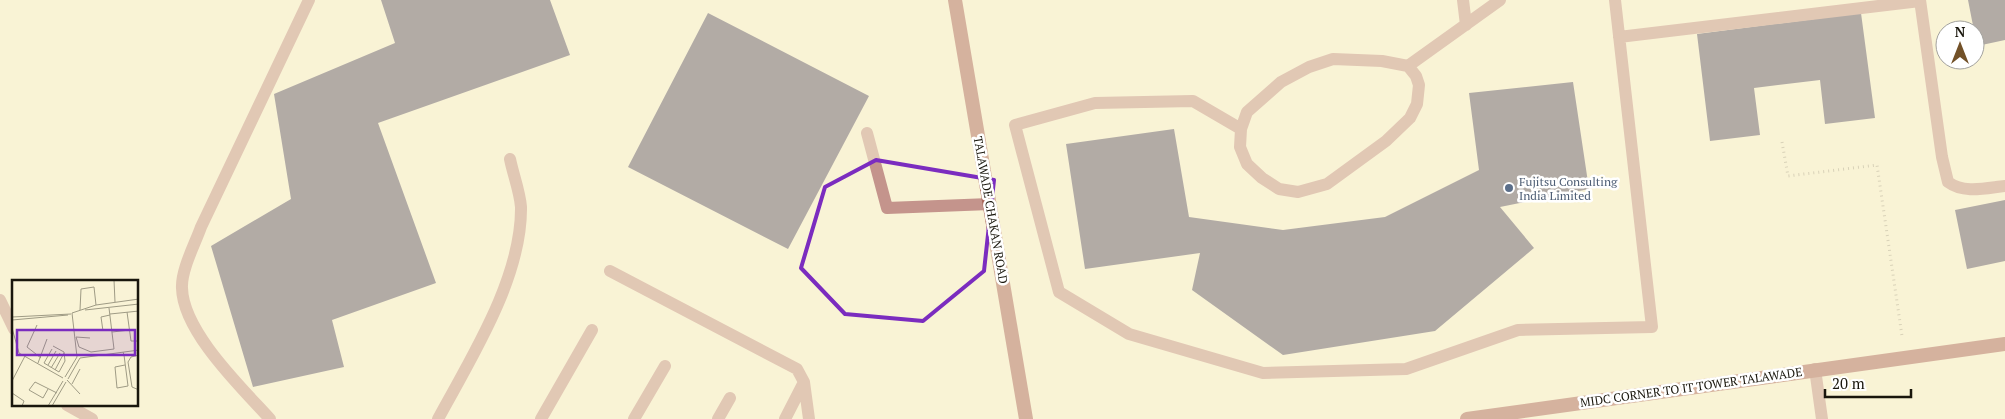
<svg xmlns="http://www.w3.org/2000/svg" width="2005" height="419" font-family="'PT Serif',serif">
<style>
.building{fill:#5b556c}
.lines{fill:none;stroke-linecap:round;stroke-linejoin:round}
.path{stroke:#b0ab94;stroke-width:3;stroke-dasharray:1 4;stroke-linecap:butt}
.service{stroke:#c4948c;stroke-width:12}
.secondary{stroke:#a9655b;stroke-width:14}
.marked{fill:none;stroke:#7b2cbf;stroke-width:4;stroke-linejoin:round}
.service-dot{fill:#5c6f8a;stroke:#fff;stroke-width:2}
.labels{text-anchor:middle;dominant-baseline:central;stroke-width:5;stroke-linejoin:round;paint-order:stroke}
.service-label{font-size:12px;fill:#4e5e75;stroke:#fff;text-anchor:start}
.street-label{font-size:12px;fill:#19160c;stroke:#fff}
.inset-road{fill:none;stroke:#9f9b85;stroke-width:1}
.view{fill:#7b2cbf;fill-opacity:0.15;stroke:#7b2cbf;stroke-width:2.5}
.inset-edge{fill:none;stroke:#19160c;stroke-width:2.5}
</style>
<rect width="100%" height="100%" fill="#f9f3d6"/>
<path class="building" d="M381,0h169l20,55 -192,68 58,160 -104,37 12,47 -91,20 -42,-141 80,-47 -17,-105 121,-51z
M1968,0h37v40l-28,6z
M708,13l161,83 -81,153 -160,-82z
M1861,13l14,105 -50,6 -5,-44 -66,8 6,47 -50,6 -13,-107z
M1573,82l16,107 -89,18 34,41 -99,83 -152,24 -91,-65 8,-37 -115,16 -19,-125 108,-15 15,88 94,13 102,-13 94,-47 -10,-77z
M2005,200v61l-38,8 -12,-59z"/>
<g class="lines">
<path class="path" d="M1782,142l6,34 89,-11 25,171"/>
<path class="service" d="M1463,0l3,25
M1920,0l22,157 6,25c16,12 38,6 57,4
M1619,37l301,-36
M1333,59l49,2 26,5 8,10 3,9 -2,19 -7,14 -24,23 -59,43 -29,8 -19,-3 -17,-11 -15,-14 -7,-17 1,-18 6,-17 34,-30 28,-15z
M1408,66l92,-66
M1241,129l-48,-28 -98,2 -80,22 44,167 70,42 134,39 143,-4 112,-39 134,-3 -37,-327
M867,133l20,75 103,-4
M610,271l187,98 7,13 5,37
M0,300l14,29
M1815,369l7,50
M67,405l25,14
M270,419c-28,-31 -87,-87 -88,-131 -1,-18 13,-44 19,-61l108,-227
M438,419c33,-61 84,-141 83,-212 -1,-15 -8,-33 -11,-48
M541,419l51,-89
M634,419l31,-53
M718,419l12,-21
M785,419l19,-37"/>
<path class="secondary" d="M955,0l71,419
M1467,419l538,-75"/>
</g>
<path d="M0 0H2005V419H0ZM876,160l118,20 -10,91 -61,50 -78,-7 -44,-46 24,-81z" fill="#f9f3d6" fill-opacity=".55" fill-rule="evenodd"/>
<path class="marked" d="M876,160l118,20 -10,91 -61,50 -78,-7 -44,-46 24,-81z"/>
<circle class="service-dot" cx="1509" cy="188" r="5"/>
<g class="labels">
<g class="service-label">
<text x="1519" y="181">Fujitsu Consulting<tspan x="1519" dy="14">India Limited</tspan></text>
</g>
<g class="street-label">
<text transform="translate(991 210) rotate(80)">TALAWADE CHAKAN ROAD</text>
<text transform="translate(1691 387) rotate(-8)">MIDC CORNER TO IT TOWER TALAWADE</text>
</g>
</g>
<g transform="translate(12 280)">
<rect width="126" height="126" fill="#f9f3d6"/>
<path class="inset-road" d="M102,0l1,22M68,30l1,-21 13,-2 2,18M73,30l54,-6M115,32l4,29h8M98,34l29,-3M0,37l59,-3M0,40l56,-5M25,45l-10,22 14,11M0,48l7,25 44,25M91,51l-2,-14 9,-2M100,52l18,-2M78,58l-14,-1 3,10 12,5 23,-3 -5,-41M40,69l-8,14 15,9 6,-11 -1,-9 -11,-6M111,72l1,3 4,31 -11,2 -2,-21 10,-2M127,75l-8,2 -3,5 4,25 7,3M65,77l-5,-44 24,-8 43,-6M68,78l59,-8M26,83l9,-24M36,85l8,-14M39,88l9,-15M43,90l9,-17M53,97l12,-20M56,99l12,-21M55,100l13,14M0,101l13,-25M60,104l8,-15M36,109l-5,9 -14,-8 6,-8 22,11M0,113l12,8 -2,5M36,126l15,-25M40,126l14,-24"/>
<path class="view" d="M5,50h118v25h-118z"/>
<rect width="126" height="126" class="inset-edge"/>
</g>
<g transform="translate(1960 45)"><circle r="24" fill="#ffffff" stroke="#a3a29e"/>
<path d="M0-4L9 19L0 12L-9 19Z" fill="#725128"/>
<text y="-8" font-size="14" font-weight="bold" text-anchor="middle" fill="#19160c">N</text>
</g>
<path d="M1825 389v8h86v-8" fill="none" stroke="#19160c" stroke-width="2.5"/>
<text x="1832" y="389" font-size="15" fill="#19160c" stroke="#ffffff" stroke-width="4" paint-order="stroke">20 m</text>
</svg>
